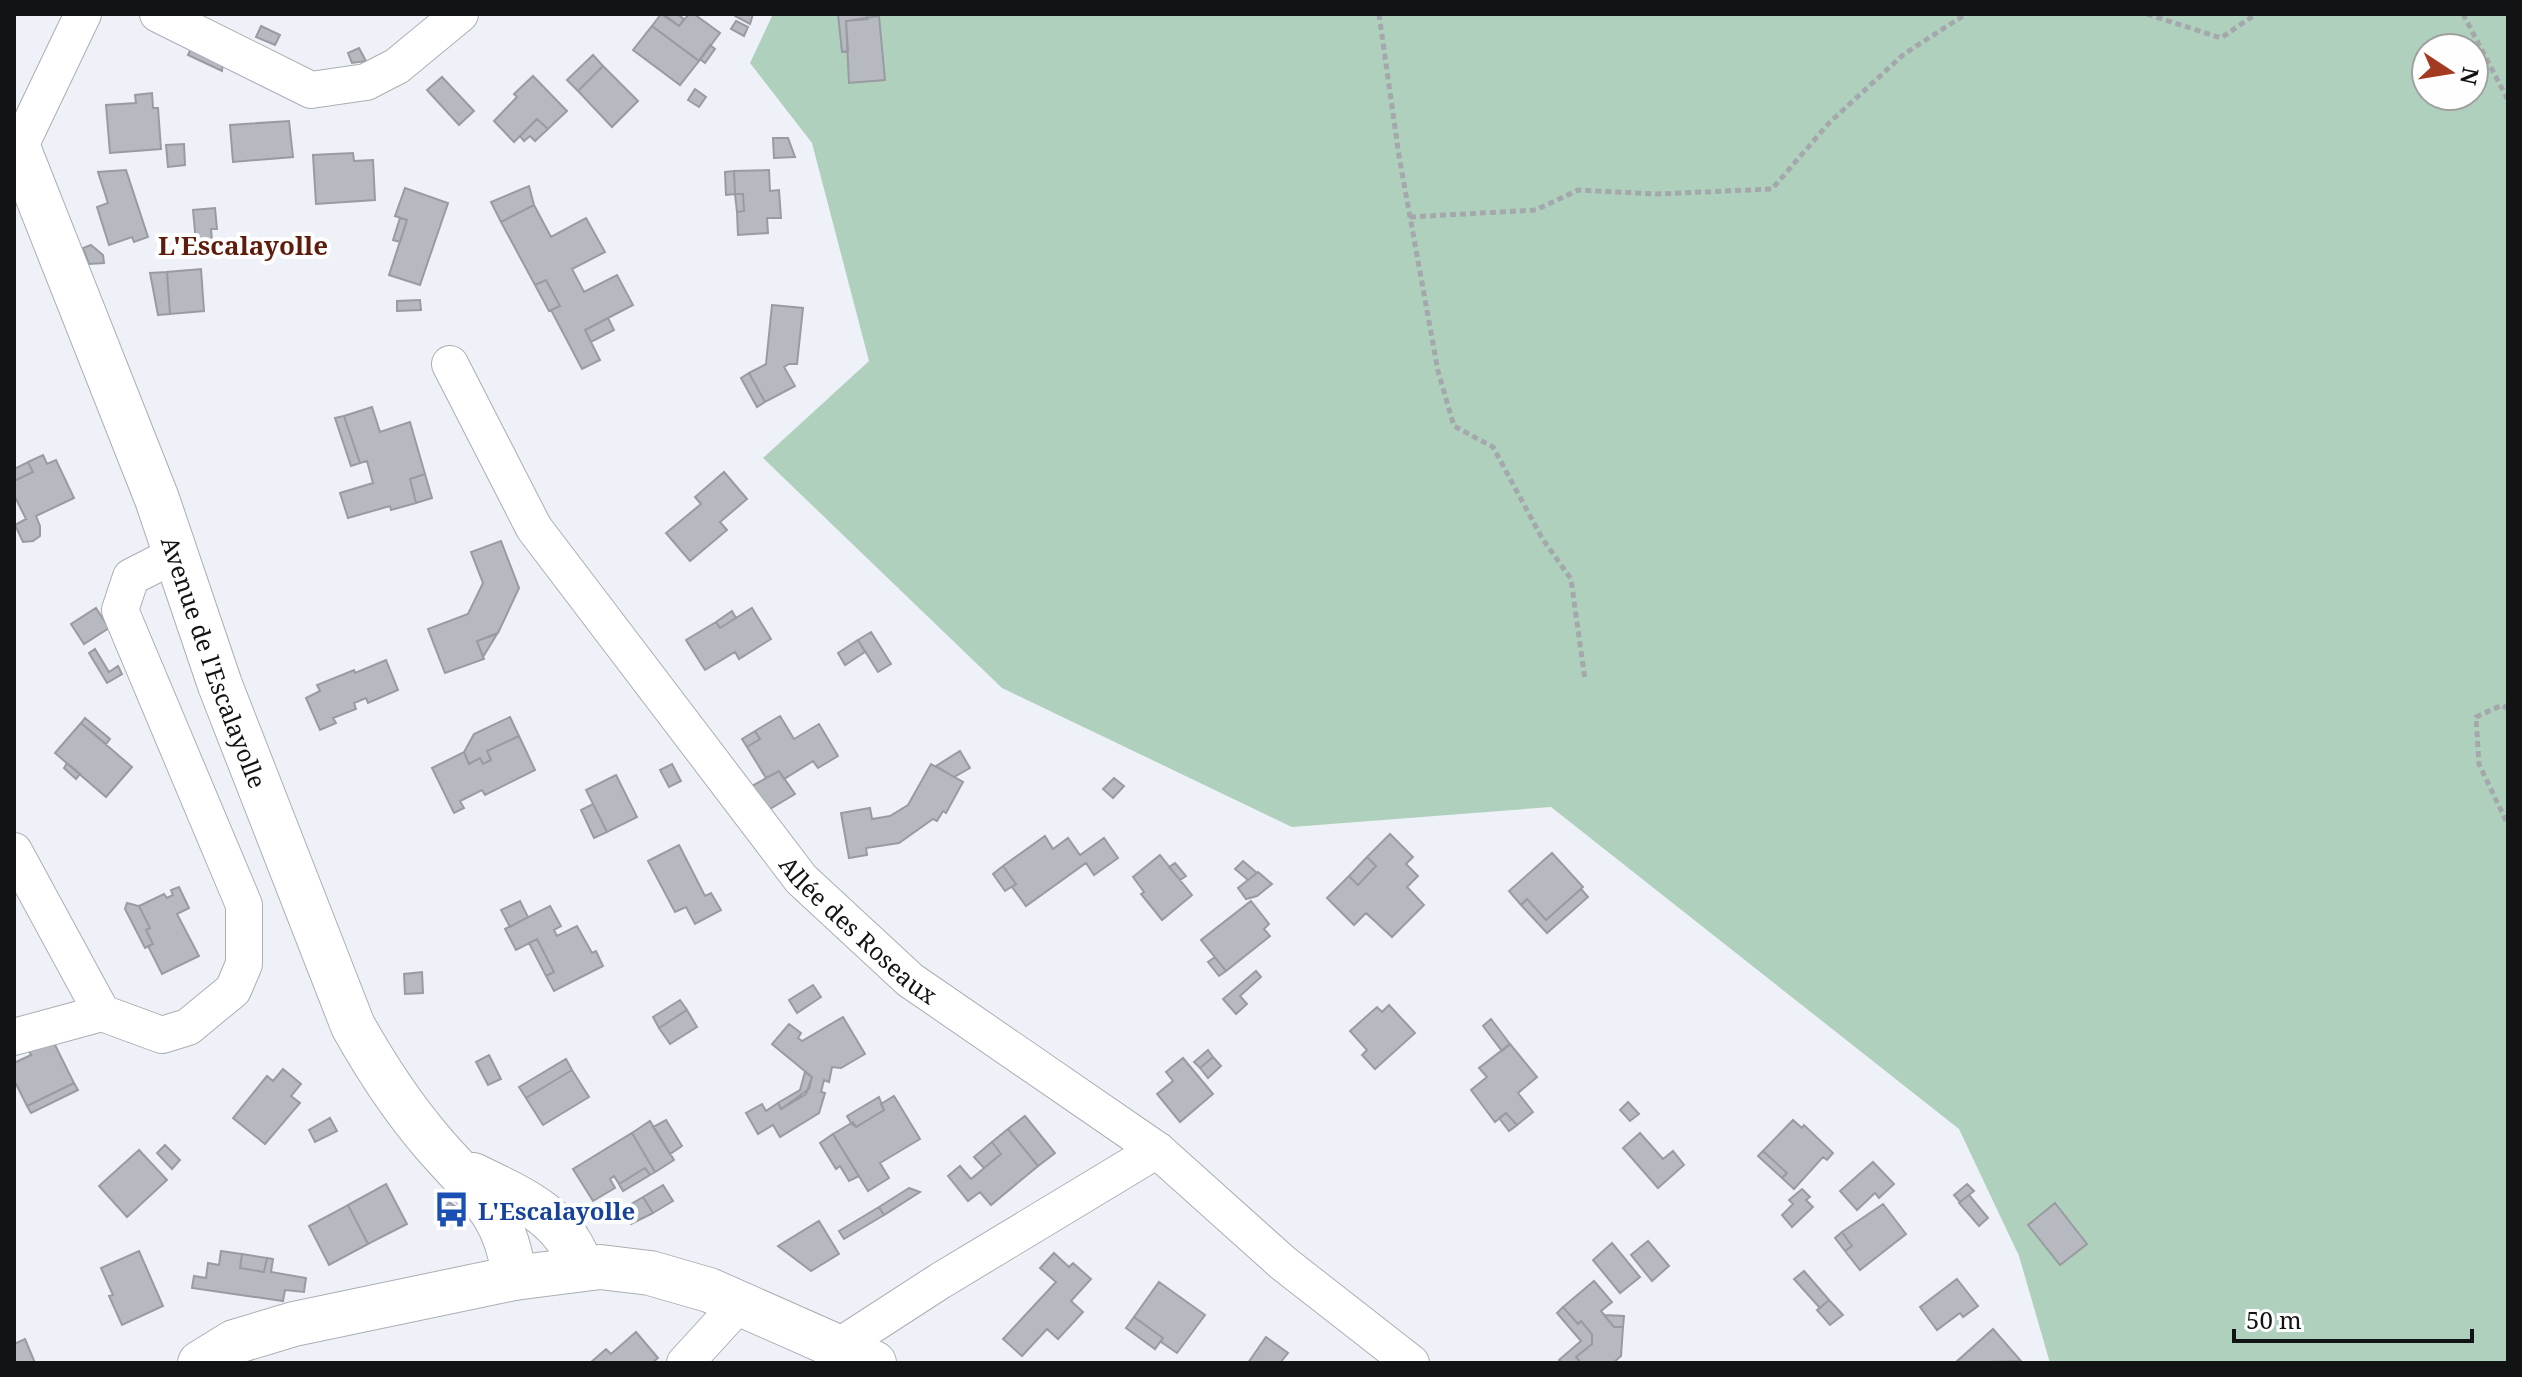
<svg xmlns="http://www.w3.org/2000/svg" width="2522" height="1377" font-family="'Noto Serif',serif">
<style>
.green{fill:#b0d0be;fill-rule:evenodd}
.building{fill:#b6b9bf;stroke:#989ca1;stroke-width:2}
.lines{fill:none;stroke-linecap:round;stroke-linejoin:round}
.street-casing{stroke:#abaeb4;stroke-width:38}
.secondary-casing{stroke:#abaeb4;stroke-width:46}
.path{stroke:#a4a7ab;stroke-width:5;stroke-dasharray:6 4;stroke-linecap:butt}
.street{stroke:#fff;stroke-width:36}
.secondary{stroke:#fff;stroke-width:44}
.labels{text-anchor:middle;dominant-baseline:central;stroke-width:8;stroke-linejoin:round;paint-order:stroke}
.street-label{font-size:24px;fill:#121315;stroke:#fefefe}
.transit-label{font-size:24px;font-weight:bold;fill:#164399;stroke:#fefefe;text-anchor:start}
.neighbourhood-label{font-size:26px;font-weight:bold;fill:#5e1c0c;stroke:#fefefe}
</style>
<rect width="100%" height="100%" fill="#eef1f7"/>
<path class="green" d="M773,14h1735v1349h-458l-31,-107 -60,-127 -408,-322 -259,20 -290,-139 -239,-230 106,-97 -57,-218 -62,-80zM2426,48h48v48h-48z"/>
<path class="building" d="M661,14l18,12 10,-12h5l26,19 -21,28 -47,-35z
M668,14h9l7,5 -5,7 -13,-10z
M735,14h18l-3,10 -15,-8z
M838,14h29l1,5 -22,2 2,30 -6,1z
M879,16l6,64 -36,3 -3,-62z
M736,21l12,6 -4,9 -13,-7z
M261,26l19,9 -5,10 -19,-8z
M652,26l47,35 -19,24 -47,-35z
M710,45l5,4 -10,14 -5,-4z
M192,46l31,15 -1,10 -34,-16z
M359,48l7,13 -14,2 -4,-10z
M593,55l10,11 -25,25 -11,-11z
M603,66l35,35 -26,26 -34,-36z
M533,76l34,35 -19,18 -11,-10 -23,23 -20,-21 23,-24 -3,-3z
M442,77l32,34 -15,14 -32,-35z
M695,89l11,8 -7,10 -11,-7z
M152,93l1,15h5l3,41 -51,4 -4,-48 30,-2 -1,-8z
M537,119l11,10 -13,12 -5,-5 -6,5 -4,-5z
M289,121l4,36 -60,5 -3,-37z
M773,138h15l7,19 -21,1z
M184,144l1,21 -17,2 -2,-22z
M353,153l1,8 19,-1 2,40 -59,4 -3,-49z
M126,170l22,67 -14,5 -2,-5 -23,8 -12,-38 11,-4 -10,-31z
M769,170l1,21 9,-1 2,28h-14l1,15 -30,2 -1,-23 7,-1 -1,-17h-8l-1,-23z
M734,171l1,23 -9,1 -1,-23z
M529,186l5,19 -33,17 -10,-20z
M405,188l43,15 -28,82 -31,-10 18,-55 -12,-4z
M735,194h8l1,17 -7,1z
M534,205l17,32 35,-19 19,34 -33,17 12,23 33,-17 16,30 -48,25 15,30 -18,9 -31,-59 9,-4 -14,-26 -11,5 -34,-63z
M215,208l2,21h-6l2,23 -16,1 -4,-43z
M400,218l7,2 -7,22 -7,-2z
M91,245l12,10 1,8 -15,1 -6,-16z
M315,247l1,9 -13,1v-9z
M201,269l3,42 -34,3 -3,-42z
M167,272l3,42 -12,1 -8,-42z
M546,280l14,26 -11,5 -14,-26z
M420,300l1,10 -24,1v-10z
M772,305l31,3 -6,56h-8l-5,3 11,19 -30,16 -16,-29 17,-9z
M608,318l6,12 -23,12 -6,-12z
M749,373l16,29 -8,5 -16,-29z
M372,407l8,25 30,-10 15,52 -15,5 6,24 -25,7 -1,-4 -42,12 -8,-25 33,-10 -6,-22 -7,2 -16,-47z
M344,416l16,47 -9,3 -16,-48z
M43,455l4,9 9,-4 18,38 -38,18 4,10v10l-7,5 -10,1 -8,-17 11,-6 -12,-24v-14l19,-9 -5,-10z
M28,462l5,10 -19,9v-12z
M724,472l23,27 -27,23 7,8 -37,31 -24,-28 35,-29 -6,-7z
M425,474l7,24 -16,5 -6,-24z
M501,541l18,47 -21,45 -21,8 7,18 -39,14 -17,-44 40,-15 15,-31 -12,-31z
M96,608l13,20 -25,16 -13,-20z
M752,608l19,31 -32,20 -4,-7 -30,18 -19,-30 30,-18 4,6z
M732,611l4,7 -16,10 -4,-6z
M871,632l20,32 -13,8 -20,-32z
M497,634l-14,23 -6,-16z
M858,640l7,12 -20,13 -7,-12z
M95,649l14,23 9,-6 4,8 -15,9 -18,-30z
M386,660l12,30 -30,13 -2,-5 -12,5 2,6 -23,9 3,5 -16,7 -14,-32 14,-7 -3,-6 37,-15 1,3z
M780,716l14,23 25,-15 19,32 -20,12 -5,-7 -29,18 -5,-8 -13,7 -19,-31 13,-8 -5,-8z
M510,717l9,19 -32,15 4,9 -8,4 -3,-6 -11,6 -5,-12 10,-18z
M85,718l25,21 -4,5 -25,-21z
M81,723l51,44 -26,30 -51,-44z
M755,731l5,8 -13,8 -5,-8z
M519,736l16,34 -50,25 -3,-5 -22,11 4,7 -10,5 -22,-45 32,-16 5,12 11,-6 3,6 8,-4 -4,-9z
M960,751l10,17 -16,9 -18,-11z
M67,763l13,11 -4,5 -12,-11z
M672,764l9,17 -12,6 -9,-17z
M931,764l32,18 -17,31 -3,-2 -6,10 -4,-2 -34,24 -33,5 1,7 -18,3 -8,-45 29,-5 2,11 18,-3 18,-11z
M779,771l16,23 -25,15 -20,-22z
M616,775l21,42 -30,15 -21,-42z
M1114,778l10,8 -11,12 -10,-9z
M593,804l14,28 -13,6 -13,-28z
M1390,834l23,23 -7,7 12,12 -11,11 17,18 -32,32 -26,-24 -12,12 -27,-27 22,-22 9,9 18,-19 -9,-9z
M1045,836l8,13 15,-11 12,17 24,-17 14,20 -24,17 -8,-12 -60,43 -14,-19 4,-3 -13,-18z
M679,845l26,51 6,-3 10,17 -26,14 -9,-17 -11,5 -27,-51z
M1552,853l31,34 -37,33 -19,-21 -6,6 -12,-14z
M1160,855l32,40 -30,25 -21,-26 3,-2 -11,-15z
M1367,857l9,9 -18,19 -9,-9z
M1243,861l14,12 -9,7 -13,-11z
M1175,863l11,13 -6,4 -11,-13z
M1003,866l13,18 -11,7 -12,-17z
M1258,872l14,12 -15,12 -11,3 -8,-11z
M179,887l10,21 -12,6 22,42 -37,18 -14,-28 5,-2 -7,-14 4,-2 -11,-22 25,-12 3,4 6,-3 -2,-5z
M1581,889l7,8 -41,36 -26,-28 6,-6 19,21z
M520,901l8,16 -18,10 -9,-17z
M1251,901l18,23 -5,5 6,7 -44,35 -25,-31z
M127,903l12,3 11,22 -4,2 7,14 -8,4 -20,-39z
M550,906l11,20 -7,4 3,6 20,-10 15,27 4,-2 7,15 -49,25 -8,-15 8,-4 -17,-33 -21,11 -11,-21z
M537,939l17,33 -8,4 -17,-33z
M1215,957l11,14 -7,5 -11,-14z
M1256,971l5,6 -21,19 7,8 -11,10 -13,-15z
M422,972l1,21 -18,1 -1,-20z
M813,985l8,12 -24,16 -8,-13z
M680,1000l7,10 -28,18 -6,-11z
M1389,1005l26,28 -40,36 -13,-14 5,-5 -17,-19 27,-24 5,5z
M687,1010l10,17 -27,17 -11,-16z
M843,1017l22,37 -24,14 -9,-1 -3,15 -5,-2 -3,12 4,1 -6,20 -39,24 -7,-12 -15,9 -12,-21 16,-9 4,7 12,-8 3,6 25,-15 6,-17 -40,-33 17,-20 12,9 -3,5 4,3z
M1491,1019l19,25 -8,7 -19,-25z
M49,1033l25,50 -47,23 -13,-26v-17l17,-8 -5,-10z
M1510,1044l27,33 -19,16 15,19 -16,13 -11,-12 -11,9 -24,-32 16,-13 -8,-9z
M1208,1050l5,7 -13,11 -6,-6z
M489,1055l12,24 -13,6 -12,-23z
M1213,1057l8,9 -13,12 -8,-10z
M1183,1058l30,36 -33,28 -23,-28 16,-13 -7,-9z
M566,1059l6,11 -46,28 -7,-11z
M283,1069l18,15 -10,12 9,7 -35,41 -32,-26 34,-42 6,5z
M572,1070l17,27 -46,28 -17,-27z
M805,1072l7,5 -3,12 -28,20 -3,-6 22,-13z
M74,1083l4,7 -47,23 -4,-7z
M894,1096l26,43 -40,24 9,15 -21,13 -35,-57 20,-12 3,5 28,-17 -3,-6z
M879,1097l5,13 -28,17 -5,-4 -4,-7z
M1628,1102l11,12 -9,7 -10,-11z
M1506,1113l11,12 -8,6 -10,-13z
M1025,1116l30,37 -17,13 -30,-37z
M330,1118l7,13 -22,11 -6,-12z
M666,1120l16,26 -12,8 -17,-27z
M1793,1120l9,8 2,-3 29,28 -6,7 -4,-3 -29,32 -12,-11 5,-5 -24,-22z
M650,1121l24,39 -19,12 -23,-39z
M1008,1129l30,37 -47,39 -11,-13 -12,9 -20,-25 12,-10 11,13 30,-25 -9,-12z
M632,1133l23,39 -5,3 -5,-7 -26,16 -5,-8 -4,3 5,9 -22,13 -20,-32z
M1640,1133l23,26 10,-8 11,14 -26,23 -35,-40z
M833,1134l26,42 -10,5 -9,-15 -4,3 -16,-26z
M992,1142l9,12 -17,14 -10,-11z
M165,1145l15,15 -8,9 -15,-16z
M139,1150l28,30 -40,37 -28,-31z
M1763,1151l24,22 -5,5 -24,-22z
M1873,1162l21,22 -15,14 -4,-5 -18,17 -17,-19z
M645,1168l5,7 -27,16 -4,-7z
M386,1184l21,40 -39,20 -20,-39z
M1967,1184l7,7 -14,11 -6,-7z
M663,1185l10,16 -20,12 -10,-16z
M909,1188l11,4 -36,23 -5,-8z
M1802,1189l8,8 -4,3 7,7 -21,20 -10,-12 11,-11 -4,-4z
M1969,1195l19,23 -9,8 -20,-23z
M643,1197l10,16 -22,11 -10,-14z
M449,1202l14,10 -6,8 -13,-10z
M2055,1203l32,41 -27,21 -32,-40z
M1883,1204l23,30 -46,36 -15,-19 7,-5 -10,-14z
M348,1205l20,39 -39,21 -20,-39z
M879,1207l5,8 -40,24 -5,-8z
M819,1221l20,33 -28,17 -33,-25z
M1842,1232l10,14 -7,5 -10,-13z
M1648,1241l21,25 -17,15 -21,-26z
M1612,1243l28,34 -20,16 -27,-33z
M139,1251l24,55 -41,19 -13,-29 4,-1 -12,-27z
M221,1251l21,3 -2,14 24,4 3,-14 6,1 -2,13 35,6 -2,14 -19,-2 -2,11 -91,-13 2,-12 12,2 2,-15 11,2z
M1054,1253l15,14 4,-4 18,16 -20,22 12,11 -25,27 -11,-10 -25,27 -19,-17 53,-57 -16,-14z
M242,1254l25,4 -3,14 -24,-4z
M1804,1271l25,29 -9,8 -26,-29z
M1957,1279l21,27 -15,11 -3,-4 -23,17 -17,-23z
M1594,1281l18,21 -11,9 13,16h9l-2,29 -8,7h-32l-5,-6 16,-13v-10l-11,-13 -3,3 -15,-17z
M1159,1282l46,33 -28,38 -16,-11 2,-4 -29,-21z
M1829,1300l14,15 -13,10 -13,-15z
M1563,1307l15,17 3,-3 11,13v10l-16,13 5,6h-19l-3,-3 22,-19 -24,-28z
M1604,1315l20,1 -1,11h-9z
M1134,1317l29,21 -8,11 -29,-21z
M1993,1329l28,32 -66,2z
M636,1332l22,26 -6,5h-62l16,-14 5,5z
M1266,1337l22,16 -8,10h-32z
M25,1339l10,24h-21v-19z"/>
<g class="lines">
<defs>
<g id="street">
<path d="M158,14l153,76 55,-8 31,-16 63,-52"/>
<path d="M19,148l64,-134"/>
<path id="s1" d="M450,364l84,164 267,351 109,101 247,170 126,113 128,100"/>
<path d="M14,851l88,162 60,22 26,-8 45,-37 11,-26v-59l-124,-295 11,-33 45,-23"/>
<path d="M14,1037l88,-24"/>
<path d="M838,1347l102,-66 217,-131"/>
<path d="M685,1363l55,-60"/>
</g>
<g id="secondary">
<path id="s2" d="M14,137l143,362 63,186 133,341c23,41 49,81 80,117 41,48 74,68 81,135"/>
<path d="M473,1175c45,22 93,41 108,93"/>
<path d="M200,1363l34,-21 60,-18 220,-46 86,-11 50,6 59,17 165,73"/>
</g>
</defs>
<use href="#street" class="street-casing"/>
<use href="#secondary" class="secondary-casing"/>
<path class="path" d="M1379,14l20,142 39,215 16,55 39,21 49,91 29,41 14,101
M2147,14l74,24 35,-24
M2463,14l45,86
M1410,217l126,-7 42,-20 79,4 115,-5 57,-66 75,-69 62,-40
M2508,709l-6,-4 -26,12 3,47 29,61"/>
<use href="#street" class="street"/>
<use href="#secondary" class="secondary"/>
</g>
<defs>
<symbol id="bus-bare" viewBox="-9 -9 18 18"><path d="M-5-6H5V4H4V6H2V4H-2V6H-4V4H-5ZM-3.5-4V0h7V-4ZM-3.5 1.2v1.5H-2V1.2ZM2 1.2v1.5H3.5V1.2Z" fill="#1a4fb4" stroke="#fefefe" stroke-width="2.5" paint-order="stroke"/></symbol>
</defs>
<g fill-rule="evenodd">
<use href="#bus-bare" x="426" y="1184" width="51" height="51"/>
</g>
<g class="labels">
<g class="street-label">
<text stroke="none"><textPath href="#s2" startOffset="562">Avenue de l'Escalayolle</textPath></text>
<text stroke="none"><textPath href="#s1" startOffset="702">Allée des Roseaux</textPath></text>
</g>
<g class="transit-label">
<text x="478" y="1210">L'Escalayolle</text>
</g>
<g class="neighbourhood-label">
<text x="243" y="245">L'Escalayolle</text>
</g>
</g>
<rect width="2522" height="1377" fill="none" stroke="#121315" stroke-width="32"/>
<g transform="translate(2450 72) rotate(102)"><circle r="38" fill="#fefefe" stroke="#a0a0a1" stroke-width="2"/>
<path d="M0-6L14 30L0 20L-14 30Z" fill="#a33a21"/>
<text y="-12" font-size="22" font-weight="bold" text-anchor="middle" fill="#121315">N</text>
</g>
<path d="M2234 1329v12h238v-12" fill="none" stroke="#121315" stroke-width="4"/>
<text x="2246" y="1329" font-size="24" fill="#121315" stroke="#fefefe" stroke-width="6" paint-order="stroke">50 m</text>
</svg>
